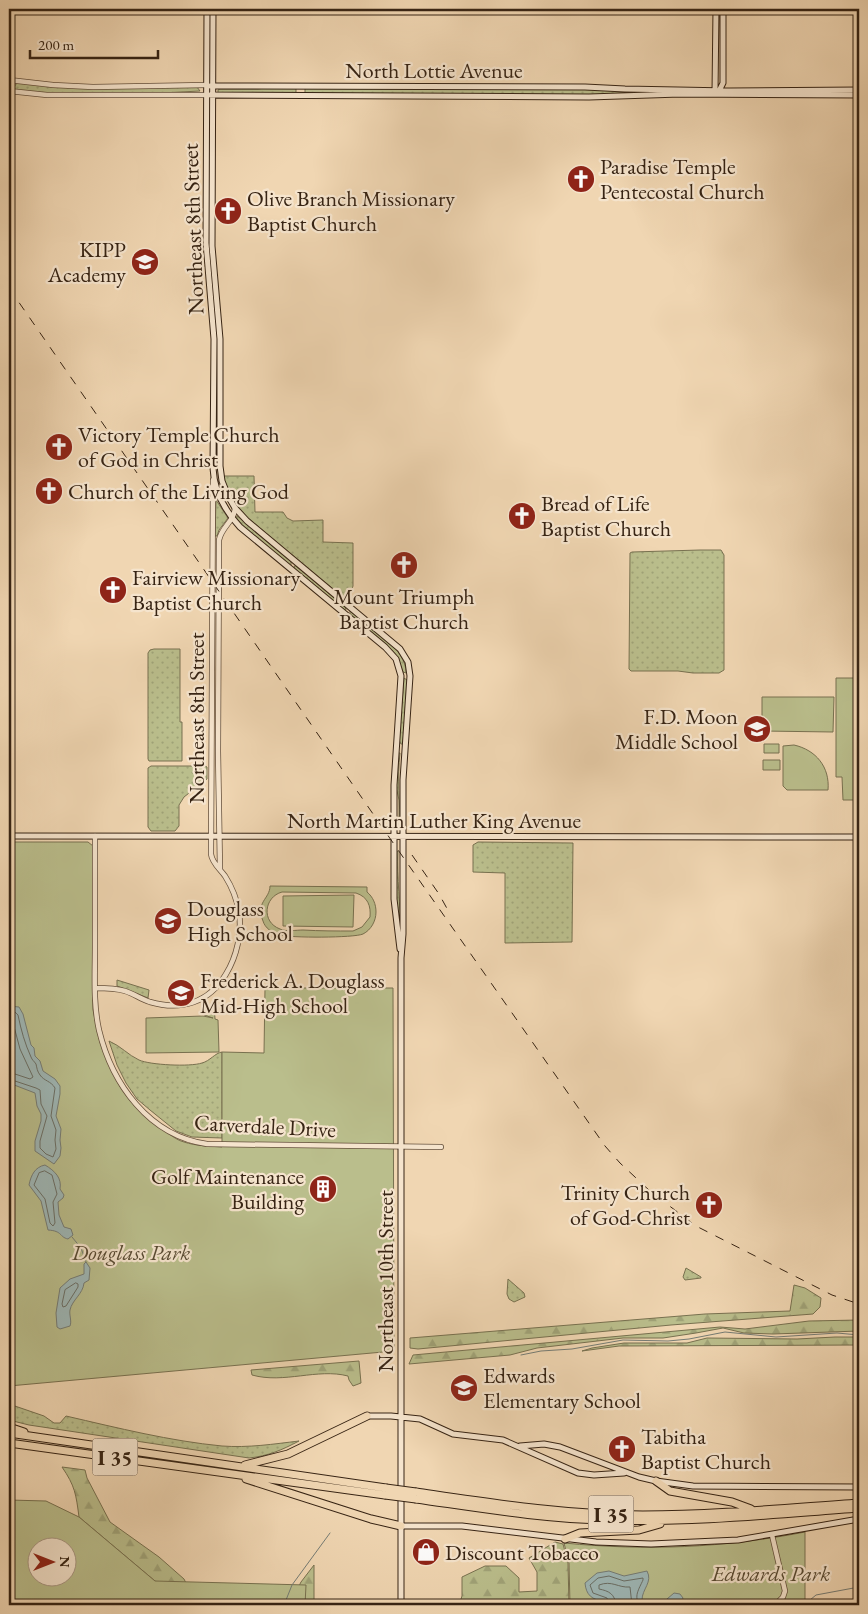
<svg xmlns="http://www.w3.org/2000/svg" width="868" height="1614" font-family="'EB Garamond',serif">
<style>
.grass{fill:url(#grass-dots);stroke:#787150}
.forest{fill:url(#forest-firs);stroke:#787150}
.park{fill:#babe8c;stroke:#787150;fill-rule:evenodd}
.water{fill:#9eb7b6;stroke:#757c75}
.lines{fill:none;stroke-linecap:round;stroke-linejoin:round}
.shore{stroke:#6a6e65;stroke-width:1}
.stream{stroke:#757c75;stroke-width:1}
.tertiary-casing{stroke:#65503c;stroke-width:6}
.secondary-casing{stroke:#372414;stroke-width:7}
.motorway-casing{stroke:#372414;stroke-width:9}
.tertiary{stroke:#f5e4cd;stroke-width:4.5}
.secondary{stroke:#f5e4cd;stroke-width:5}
.motorway{stroke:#f0d6b2;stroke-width:7}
.rail{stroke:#372414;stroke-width:1;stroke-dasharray:9 9;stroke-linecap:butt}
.motorway-bridge-casing{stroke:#372414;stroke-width:9;stroke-linecap:butt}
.motorway-bridge{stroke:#f0d6b2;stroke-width:7}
.labels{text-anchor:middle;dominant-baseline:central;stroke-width:4.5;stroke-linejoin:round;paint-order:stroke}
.shield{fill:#f5e4cd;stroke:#705e4c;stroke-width:1}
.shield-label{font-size:21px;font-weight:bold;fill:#372414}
.street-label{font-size:22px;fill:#372414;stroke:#f5e4cd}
.poi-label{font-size:22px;fill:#372414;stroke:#f5e4cd;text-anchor:start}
.park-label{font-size:22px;font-style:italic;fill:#584a32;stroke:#f5e4cd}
</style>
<defs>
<pattern id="grass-dots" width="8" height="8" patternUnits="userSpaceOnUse" patternTransform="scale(1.25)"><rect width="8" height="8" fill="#babe8c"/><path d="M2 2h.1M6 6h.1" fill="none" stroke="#a0a378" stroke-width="1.8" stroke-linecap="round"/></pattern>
<pattern id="forest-firs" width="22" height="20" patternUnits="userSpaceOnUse" patternTransform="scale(1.25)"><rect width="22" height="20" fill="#babe8c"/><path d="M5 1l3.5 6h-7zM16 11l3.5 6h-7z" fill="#a0a378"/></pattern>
</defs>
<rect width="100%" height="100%" fill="#f0d6b2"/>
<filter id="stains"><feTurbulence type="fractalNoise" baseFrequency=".004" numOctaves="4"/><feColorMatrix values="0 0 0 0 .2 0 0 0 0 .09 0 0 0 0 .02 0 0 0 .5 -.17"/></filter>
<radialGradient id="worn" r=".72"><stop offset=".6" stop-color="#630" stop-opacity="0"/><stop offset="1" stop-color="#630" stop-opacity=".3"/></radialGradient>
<path class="grass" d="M17,83l68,5 106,-1h6l3,4 -57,3 -94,-1 -34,-2 -2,-3z
M273,87h20l3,2v3l-3,2 -75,-1v-3l2,-1h38z
M308,87l282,1 51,3v2l-51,2 -282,-1 -3,-1v-4z
M223,476h31l1,36h28l4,6 6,3 30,-1v22l30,1v43l-3,9 -7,2 -94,-78c-13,-12 -21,-25 -26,-43z
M216,500l12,18 -9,12 -2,6h-2z
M235,516h2l54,45v5l-51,-41z
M700,550h21l3,5v115l-5,3h-26l-15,-2h-47l-2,-2 1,-116 2,-1z
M294,566h2l49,41 1,3 -1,1 -50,-41z
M350,611c18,13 57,38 56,62l-3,-1 -6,-15 -4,-6 -43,-36z
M154,649h26v73h2v39h-33l-1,-2v-106l2,-3z
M404,678l3,2 -4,64h-2l-2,-4z
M398,753h2c-3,25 0,50 0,75h-1v-28l-3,-14z
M151,766h54l2,1v12l-23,18 -5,8v21l-4,5h-24l-3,-4v-59z
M478,842l95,1 -1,99 -67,1v-70l-32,-1v-27z
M398,851c-1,27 2,54 3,81h-2l-3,-37v-43z
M117,980l32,10 -1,8 -31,-12z
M109,1041c12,5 19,14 30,19 11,5 51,7 63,3 8,-2 13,-10 20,-11v86l-30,-1 -16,-6 -26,-21 -13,-11 -11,-16 -9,-18z
M686,1268l15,9v1l-16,2 -2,-3z
M508,1279l16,14 1,4 -11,5 -5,-3 -2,-5z
M9,1404l35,12 10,7h6l6,-7c52,12 104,25 156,30 26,2 52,-2 77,-5 -17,9 -31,15 -50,17l-220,-33 -20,-5z"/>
<path class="forest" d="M794,1285l11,3 16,10 -1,9 -7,7 -142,11 -253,24 -8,-1v-10l295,-24 85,-3z
M859,1320v11l-86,3 -29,-1 -21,-5 -27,5 -33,5h-40l-86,10 -27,7 -101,9 4,-9 307,-28 25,2 64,-8z
M835,1337h24v8l-240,1 -37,5 10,-3 32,-5h63l20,-5 90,1z
M359,1361l2,22 -8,3 -4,-6 -1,-4c-31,-8 -64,8 -96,-1l-1,-5z
M62,1467l23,3 2,8 23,44 49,35 25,22 11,22 -40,-20 -76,-64c-3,-23 -4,-31 -17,-50z
M555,1542l8,2 5,19 1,42h-110l3,-9v-19l23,-11h21l13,12v14l18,-1v-19l-8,-14z
M314,1565v40h-25l12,-23z"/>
<path class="park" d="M836,678h23v122h-16l-1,-23h-6z
M762,697h72l-1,35 -71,-1z
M764,744h15v9h-15z
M794,745c22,5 36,22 34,45h-41l-4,-4v-40z
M763,760h17v10h-17z
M9,842h79l5,4v164c10,49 25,90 68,118 7,5 15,12 23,14 12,4 25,4 38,5v-95l42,1 1,-65h128l1,363 -385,35z
M270,886l97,1v5c6,5 9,12 9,20 0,9 -5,18 -13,22 -9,4 -73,4 -83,1 -8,-2 -15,-7 -17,-14 -8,-19 7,-22 7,-35zM282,892l74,1c12,4 15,13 14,24l-8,10 -9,4c-17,0 -33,0 -50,-1 -7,0 -17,2 -23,-1 -19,-7 -16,-32 2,-37z
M354,895l-1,32 -70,-1v-30z
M214,1004l1,15 3,1 1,32 -73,1v-35l57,-2 10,2 -9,-3z
M9,1500l37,1 33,16 76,64 151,4 -1,20h-296zM38,1546h30v30h-30z
M805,1532v73h-235l-1,-42 -5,-20c83,8 159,5 241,-11z"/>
<path class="water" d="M9,1006l10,1 4,7 8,31 3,3 1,8 5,5 3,10 12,8 5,7v8l-4,22 5,13 -1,11 1,8 -1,8 -6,8 -19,-13v-10l6,-20v-7l-4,-8 -2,-13 -26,-10z
M45,1165c10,6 17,13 15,24l4,6 -1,3 -5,4 1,13 5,12 7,2 2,6 -5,4c-9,-2 -5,-8 -20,-9l-7,-29 -12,-16c2,-10 6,-18 16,-20z
M86,1262l4,6 -1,12 -5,3c-1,11 -12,17 -14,27 -1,5 2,11 0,16l-10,3 -3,-2 -1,-14 4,-25 10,-9 14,-5v-10z
M609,1571l15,5 23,-5c6,11 -5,18 -5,29l6,5h-44v-4c-12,-1 -18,-6 -19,-18l12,-10z
M674,1593l6,1 3,4 -2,7h-21z"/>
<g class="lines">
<path class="shore" d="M9,1011l6,1 3,3c3,15 7,29 13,42 1,3 3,4 5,7 1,4 1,7 4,11 4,6 11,6 15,13l-4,28 5,14 -1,10 1,9 -3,8 -7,-3 -6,-6v-7l7,-25 -6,-12 -1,-14 -4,-2 -27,-9
M9,1017l3,2 8,30 13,28 -3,2 -21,-7
M45,1171l7,4 5,19 -4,8 2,21 -2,3 -3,-3 -5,-24 -11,-14 5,-12z
M76,1283l2,1v3l-12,19 -3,1 -1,-3 3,-14z
M609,1605l-2,-7 -14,-5 -3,-8 8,-7 11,-2 15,5 19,-3v2c-4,9 -10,17 -3,25
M616,1605c-1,-11 -7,-14 -17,-16v-4c13,-5 19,3 31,2l2,18"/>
<path class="stream" d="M72,1237l9,11 5,14
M521,1355l20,-4 31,-2 51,-9 45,1 21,-2 36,-7 51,5 61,-4 22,2
M282,1605l4,-5 6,-15 38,-52
M804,1605l12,-10 43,-8"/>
<defs>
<path id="tertiary" d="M9,80l44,5 40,2 113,-2
M9,91l38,4h159
M95,836c0,37 0,74 0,110 0,28 -2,57 4,84 13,54 50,106 108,114l234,3
M220,869l-2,-118 1,-211c3,-14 15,-18 16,-32
M95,988c10,0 20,0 30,3 9,3 16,8 25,11 31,9 59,1 76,-28 11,-18 16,-41 13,-62 -2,-12 -7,-25 -14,-36 -5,-7 -13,-13 -14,-22l2,-374
M772,1535l13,56 -2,6 -8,8"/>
<path id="secondary" d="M207,9l-1,234 8,96 -1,129c1,22 12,43 27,59l145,120 11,12 5,17 -7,109v114l6,50
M213,9l-1,237 8,93v127l2,15 6,15 7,12 12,13 153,128 8,13 2,14 -7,104v154l-2,24v647
M210,86l375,1 40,2 105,2 129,-1
M719,91l4,-8v-74
M715,92l1,-83
M210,95l379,2 91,-3 179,1
M9,836l850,1
M367,1416h24l29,3 33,15 50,6 75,33 16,2 30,-2
M520,1446l24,-2 16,3 79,30 17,4 37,5 166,1
M401,1526h61l134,16 55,2 87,-4 121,-21"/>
<path id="motorway" d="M9,1427l15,5
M9,1433l377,55
M9,1443l376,52
M245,1465l43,-11 79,-38
M246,1479l125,40 30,7
M656,1481l14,10 62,11 19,7
M416,1492c75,11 150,23 227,23 72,0 144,-7 216,-12
M416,1499c64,9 128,20 192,21 84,3 168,-6 251,-12
M565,1539l15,-6 59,-3 21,-6"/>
</defs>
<use href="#tertiary" class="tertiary-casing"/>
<use href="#secondary" class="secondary-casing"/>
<use href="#motorway" class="motorway-casing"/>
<use href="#tertiary" class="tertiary"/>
<use href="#secondary" class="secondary"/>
<use href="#motorway" class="motorway"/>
<path class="rail" d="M9,288l380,549 216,309 15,17 31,29 45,34 136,69 27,9
M412,855l27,39 11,20"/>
<defs>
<path id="motorway-bridge" d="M386,1488l30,4
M385,1495l31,4"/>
</defs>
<use href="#motorway-bridge" class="motorway-bridge-casing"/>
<use href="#motorway-bridge" class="motorway-bridge"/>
</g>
<defs>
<symbol id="church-disc" viewBox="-11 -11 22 22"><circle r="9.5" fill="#8f2418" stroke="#f5e4cd"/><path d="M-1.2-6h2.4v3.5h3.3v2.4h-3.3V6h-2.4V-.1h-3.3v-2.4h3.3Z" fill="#fff"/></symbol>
<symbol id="school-disc" viewBox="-11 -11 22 22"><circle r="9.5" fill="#8f2418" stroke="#f5e4cd"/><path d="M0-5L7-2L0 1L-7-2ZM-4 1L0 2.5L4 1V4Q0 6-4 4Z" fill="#fff"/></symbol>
<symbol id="building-disc" viewBox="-11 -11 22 22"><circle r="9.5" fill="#8f2418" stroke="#f5e4cd"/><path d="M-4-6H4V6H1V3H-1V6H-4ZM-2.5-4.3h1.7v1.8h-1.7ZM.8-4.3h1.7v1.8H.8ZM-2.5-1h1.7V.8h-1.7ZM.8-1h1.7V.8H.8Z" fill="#fff"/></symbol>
<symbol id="shop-disc" viewBox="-11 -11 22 22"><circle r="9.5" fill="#8f2418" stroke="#f5e4cd"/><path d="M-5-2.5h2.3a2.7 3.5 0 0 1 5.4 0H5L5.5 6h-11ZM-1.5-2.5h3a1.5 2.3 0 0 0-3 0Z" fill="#fff"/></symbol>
</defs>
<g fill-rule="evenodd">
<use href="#church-disc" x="565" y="163" width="32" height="32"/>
<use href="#church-disc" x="212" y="195" width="32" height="32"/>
<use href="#school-disc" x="129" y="246" width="32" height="32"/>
<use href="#church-disc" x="43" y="431" width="32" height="32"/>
<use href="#church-disc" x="33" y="475" width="32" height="32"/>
<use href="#church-disc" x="506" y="500" width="32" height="32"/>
<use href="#church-disc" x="388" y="549" width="32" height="32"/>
<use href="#church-disc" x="97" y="574" width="32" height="32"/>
<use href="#school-disc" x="741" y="713" width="32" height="32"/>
<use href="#school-disc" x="152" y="905" width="32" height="32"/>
<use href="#school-disc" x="165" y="977" width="32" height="32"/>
<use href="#building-disc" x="307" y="1173" width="32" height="32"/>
<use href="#church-disc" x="693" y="1189" width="32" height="32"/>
<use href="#school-disc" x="448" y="1372" width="32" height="32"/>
<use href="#church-disc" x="606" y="1433" width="32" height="32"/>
<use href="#shop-disc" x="410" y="1536" width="32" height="32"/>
</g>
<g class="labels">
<g class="shield">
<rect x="92.5" y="1438.5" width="45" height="37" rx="4"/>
<rect x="588.5" y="1495.5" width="45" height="37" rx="4"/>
</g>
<g class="shield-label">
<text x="115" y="1457">I 35</text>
<text x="611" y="1514">I 35</text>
</g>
<g class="street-label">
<text x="434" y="70">North Lottie Avenue</text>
<text transform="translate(193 229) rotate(-92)">Northeast 8th Street</text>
<text transform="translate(196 718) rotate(-90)">Northeast 8th Street</text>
<text x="434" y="820">North Martin Luther King Avenue</text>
<text transform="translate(265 1126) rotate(3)">Carverdale Drive</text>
<text transform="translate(385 1281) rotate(-90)">Northeast 10th Street</text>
</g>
<g class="poi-label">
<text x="600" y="166">Paradise Temple<tspan x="600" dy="25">Pentecostal Church</tspan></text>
<text x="247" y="198">Olive Branch Missionary<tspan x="247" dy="25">Baptist Church</tspan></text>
<text x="126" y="249" text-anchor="end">KIPP<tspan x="126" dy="25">Academy</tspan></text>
<text x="78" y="434">Victory Temple Church<tspan x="78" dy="25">of God in Christ</tspan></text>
<text x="68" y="491">Church of the Living God</text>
<text x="541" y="503">Bread of Life<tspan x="541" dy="25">Baptist Church</tspan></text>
<text x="132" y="577">Fairview Missionary<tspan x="132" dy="25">Baptist Church</tspan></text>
<text x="404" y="596" text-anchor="middle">Mount Triumph<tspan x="404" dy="25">Baptist Church</tspan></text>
<text x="738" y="716" text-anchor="end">F.D. Moon<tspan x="738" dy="25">Middle School</tspan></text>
<text x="187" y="908">Douglass<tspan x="187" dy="25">High School</tspan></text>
<text x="200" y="980">Frederick A. Douglass<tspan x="200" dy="25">Mid-High School</tspan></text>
<text x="304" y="1176" text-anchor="end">Golf Maintenance<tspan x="304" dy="25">Building</tspan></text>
<text x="690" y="1192" text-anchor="end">Trinity Church<tspan x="690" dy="25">of God-Christ</tspan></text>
<text x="483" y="1375">Edwards<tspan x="483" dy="25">Elementary School</tspan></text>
<text x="641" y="1436">Tabitha<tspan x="641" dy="25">Baptist Church</tspan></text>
<text x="445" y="1552">Discount Tobacco</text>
</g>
<g class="park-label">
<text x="131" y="1252">Douglass Park</text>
<text x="771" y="1573">Edwards Park</text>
</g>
</g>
<rect width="868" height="1614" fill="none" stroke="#f0d6b2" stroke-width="30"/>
<rect x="10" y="10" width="848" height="1594" fill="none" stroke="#372414" stroke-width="2.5"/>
<rect x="15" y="15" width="838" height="1584" fill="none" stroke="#372414"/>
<g transform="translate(52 1562) rotate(90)"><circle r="24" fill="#f5e4cd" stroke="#a99783"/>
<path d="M0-4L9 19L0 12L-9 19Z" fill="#8f2418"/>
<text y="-8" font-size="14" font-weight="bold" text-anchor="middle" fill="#372414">N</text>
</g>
<path d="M30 50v8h128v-8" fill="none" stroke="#372414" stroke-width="2.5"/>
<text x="38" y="50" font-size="15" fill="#372414" stroke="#f5e4cd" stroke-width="4" paint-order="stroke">200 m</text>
<rect width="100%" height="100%" filter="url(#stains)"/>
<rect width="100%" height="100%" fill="url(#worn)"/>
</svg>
